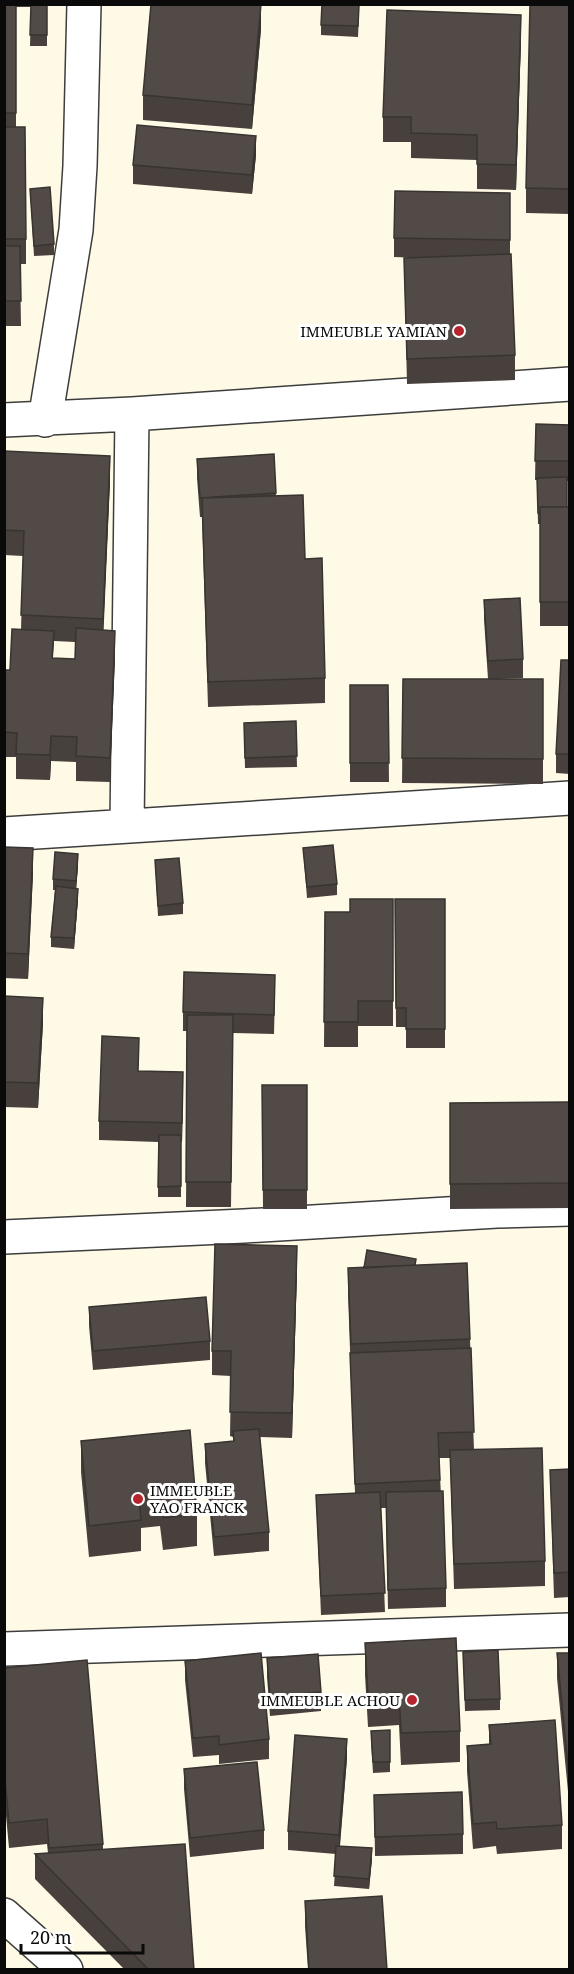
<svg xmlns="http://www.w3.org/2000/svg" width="574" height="1974" font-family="'Noto Serif',serif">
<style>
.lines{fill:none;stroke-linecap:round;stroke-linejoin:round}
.street-casing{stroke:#3d3d3d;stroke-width:36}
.street{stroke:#fff;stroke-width:33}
.wall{fill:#47403c;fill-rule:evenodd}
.shaded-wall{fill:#393431}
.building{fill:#524a46;stroke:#393431;stroke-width:1.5}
.poi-dot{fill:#b7242e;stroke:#fff;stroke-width:2}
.labels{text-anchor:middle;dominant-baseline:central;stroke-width:6;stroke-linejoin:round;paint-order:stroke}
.poi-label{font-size:15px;fill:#0a0a0a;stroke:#fff;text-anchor:end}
</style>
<rect width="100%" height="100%" fill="#fffae6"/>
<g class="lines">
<defs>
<path id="street" d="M4,420l128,-6 438,-30
M45,420l31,-190 4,-64 4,-162
M127,826l5,-412
M4,834l566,-36
M4,1237l240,-11 253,-15 73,-2
M4,1649l566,-19
M4,1915l62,55"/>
</defs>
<use href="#street" class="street-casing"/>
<use href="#street" class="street"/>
</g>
<path class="wall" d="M4,4l43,1v41h-17l1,-39h-15v120l10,112v25h-6l1,62h-17z
M570,4v210l-44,-1v-25z
M359,15l-1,22 -37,-2v-10z
M261,29l-9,100 -109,-9v-25z
M521,40l-5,150 -39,-1v-29l-66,-2v-16h-28v-25z
M256,155l-4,39 -119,-10v-19z
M30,189l24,55v11l-20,1z
M510,193v61l5,101v25l-108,4 -3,-126h17l-27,-1v-19z
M536,424l34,1v56h-3v26h3v119h-30v-102h-2l-1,-44h-2z
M4,451l106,30 -7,149 12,26 -5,126 -34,-1v-19l-25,-1 -1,19 -34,-1v-22h-12v-87h6l11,-40 2,-74 -19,-1zM54,641l21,1v17l-22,-1z
M274,454l2,42 29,63 20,119v25l-117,4 -6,-190h-2l-3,-39v-19z
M484,600l39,59v19l-25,1h45v105l-141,-1 1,-104h85l-4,-60z
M570,660v114l-14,-1v-19z
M350,685h38l1,97h-39z
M296,721l1,46 -52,1 -1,-45z
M4,847l29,26 -5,106 -24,-1z
M303,848l34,36v11l-30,3z
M155,860l28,43v11l-25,2z
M78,865l-2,24 2,10 -4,50 -23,-2v-10l4,-47h-2v-11z
M393,899v127h-35v21h-34l1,-135h25z
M395,899h50v149h-39v-21h-10z
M275,994l-1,40 -41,-1 -2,174h-45l1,-176h-4v-19z
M4,996l39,27 -5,85 -34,-1z
M138,1071l45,21 -1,50h-1v55h-23v-55l-59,-2v-19z
M262,1085h45v124h-44z
M570,1102v106l-120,1v-106z
M416,1265l54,74 4,111 71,111v25l-91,3 -4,-131h-11l7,130v19l-58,2 -2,-101h-5l4,104 -64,3 -5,-120 39,-2 -7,-200v-25z
M297,1270l-5,168 -32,-1 9,95v19l-55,5 -9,-93v-19l28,-3v-4l-3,-1 1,-60 -19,-1v-24z
M89,1307l121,34v19l-117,10 -4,-44z
M81,1441l116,73v32l-34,4 -3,-24 -19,2v23l-52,6 -8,-85z
M570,1469v128l-16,1 -4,-128z
M365,1643l95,88v31l-59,3 -2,-40 -31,2 -3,-52z
M463,1652l37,47v11l-35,1z
M557,1653h13v159l-13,-134z
M267,1658l54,34v19l-51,5 -3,-39z
M185,1661l84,78v20l-50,5v-9l-26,2 -8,-77z
M4,1668l99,176v5l91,121h-69l-90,-91v-25l13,-1 -1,-9 -38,4 -5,-54z
M489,1725l73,100v24l-65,5 -1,-8 -23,3 -6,-78v-25l22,-1z
M390,1730v42l-17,1 -2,-32z
M347,1758l-7,88 32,13 -3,30 -35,-3 2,-32 -48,-4v-19z
M184,1769l80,61v19l-74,8 -6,-68z
M374,1795l89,39v20l-88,2z
M305,1901l82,69h-79l-3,-44z"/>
<path class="shaded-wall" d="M261,4v25l-9,100v-24z
M521,15v25l-5,150v-25z
M256,136v19l-4,39v-19z
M110,456v25l-7,163v-25z
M115,631v25l-5,126v-24z
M51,736v25l-1,19v-25z
M33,848v25l-5,106v-25z
M78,854v11l-2,27v-11z
M78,889v10l-4,50v-11z
M43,998v25l-5,85v-25z
M183,1072v20l-1,50v-19z
M297,1246v24l-5,168v-25z
M347,1739v19l-8,96v-19z
M372,1848v11l-3,30v-10z"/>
<path class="building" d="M4,4h12v109h-12z
M151,4h110l-9,101 -109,-10z
M322,4l37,1 -1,21 -37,-1z
M530,4h40v185l-44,-1z
M31,5h16v30h-17z
M387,10l134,5 -5,150 -39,-1v-29l-66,-2v-16h-28z
M137,125l119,11 -4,39 -119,-10z
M4,127h21l1,112h-22z
M50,187l4,57 -20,2 -4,-57z
M395,191l115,2v47l-116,-2z
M4,246h16l1,55h-17z
M511,254l4,101 -108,4 -3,-101z
M536,424l34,1v36h-35z
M4,451l106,5 -7,163 -82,-4 3,-84 -20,-1z
M274,454l2,39 -76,5 -3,-39z
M567,477v30h-27v6h-2l-1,-35z
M303,495l2,64 17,-1 3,120 -117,4 -6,-184z
M540,507h30v95h-30z
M520,598l3,61 -35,2 -4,-61z
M76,628l39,3 -5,127 -34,-2 1,-19 -26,-1 -1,19 -34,-1 1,-21 -13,-1v-62h6l2,-41 42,2 -2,27 23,1z
M561,660h9v94h-14z
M403,679h140v80l-141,-1z
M350,685h38l1,78h-39z
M296,721l1,35 -52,2 -1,-35z
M333,845l4,39 -30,3 -4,-39z
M4,847l29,1 -5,106 -24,-1z
M55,852l23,2 -2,27 -23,-2z
M179,858l4,45 -25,3 -3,-46z
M56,886l22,3 -4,49 -23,-1z
M350,899h43v102h-35v21h-34l1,-110h25z
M395,899h50v130h-39v-21h-10z
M184,972l91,3 -1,40 -91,-3z
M4,996l39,2 -5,85 -34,-1z
M187,1015h46l-2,167h-45z
M102,1036l37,2 -1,33 45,1 -1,51 -83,-2z
M262,1085h45v105h-44z
M570,1102v81l-120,1v-81z
M159,1135h22v51l-23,1z
M215,1244l82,2 -5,167 -62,-1 1,-61h-19z
M367,1250l49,9 -1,6 -51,3z
M467,1263l3,76 -119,5 -3,-76z
M206,1297l4,44 -117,10 -4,-44z
M471,1348l3,84 -36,1 2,47 -85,4 -5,-131z
M259,1429l10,103 -55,5 -9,-93 29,-3 -1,-10z
M190,1430l7,84 -34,4 -3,-23 -21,2 2,23 -52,6 -8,-85z
M542,1448l3,113 -91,3 -4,-114z
M570,1469v103l-16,1 -4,-103z
M443,1491l3,97 -58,2 -2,-98z
M380,1492l5,101 -64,3 -5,-101z
M456,1638l4,93 -59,2 -2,-40 -31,2 -3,-52z
M498,1650l2,49 -35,1 -2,-48z
M261,1653l8,86 -50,6v-9l-26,2 -8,-77z
M557,1653h13v134z
M318,1654l3,38 -51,5 -3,-39z
M87,1660l16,184 -54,4 -2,-29 -38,4 -5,-54v-101z
M555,1720l7,105 -65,4 -1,-7 -23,2 -6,-78 24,-2 -2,-19z
M390,1730v32h-17l-2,-31z
M295,1735l52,4 -8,96 -51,-4z
M257,1762l7,68 -74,8 -6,-69z
M462,1792l1,42 -88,3 -1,-42z
M185,1844l9,126h-45l-114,-116z
M336,1846l36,2 -3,31 -35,-3z
M382,1896l5,74h-78l-4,-69z"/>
<g class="poi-dot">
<circle cx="459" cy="331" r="6"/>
<circle cx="138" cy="1499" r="6"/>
<circle cx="412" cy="1700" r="6"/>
</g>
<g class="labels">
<g class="poi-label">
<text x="447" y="331">IMMEUBLE YAMIAN</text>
<text x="150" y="1490" text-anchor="start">IMMEUBLE<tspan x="150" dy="17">YAO FRANCK</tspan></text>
<text x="400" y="1700">IMMEUBLE ACHOU</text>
</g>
</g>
<rect width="574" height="1974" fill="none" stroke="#0a0a0a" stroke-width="12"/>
<path d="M21 1944v9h122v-9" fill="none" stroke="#0a0a0a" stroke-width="3"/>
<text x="30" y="1944" font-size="18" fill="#0a0a0a" stroke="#ffffff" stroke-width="4.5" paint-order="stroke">20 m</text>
</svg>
